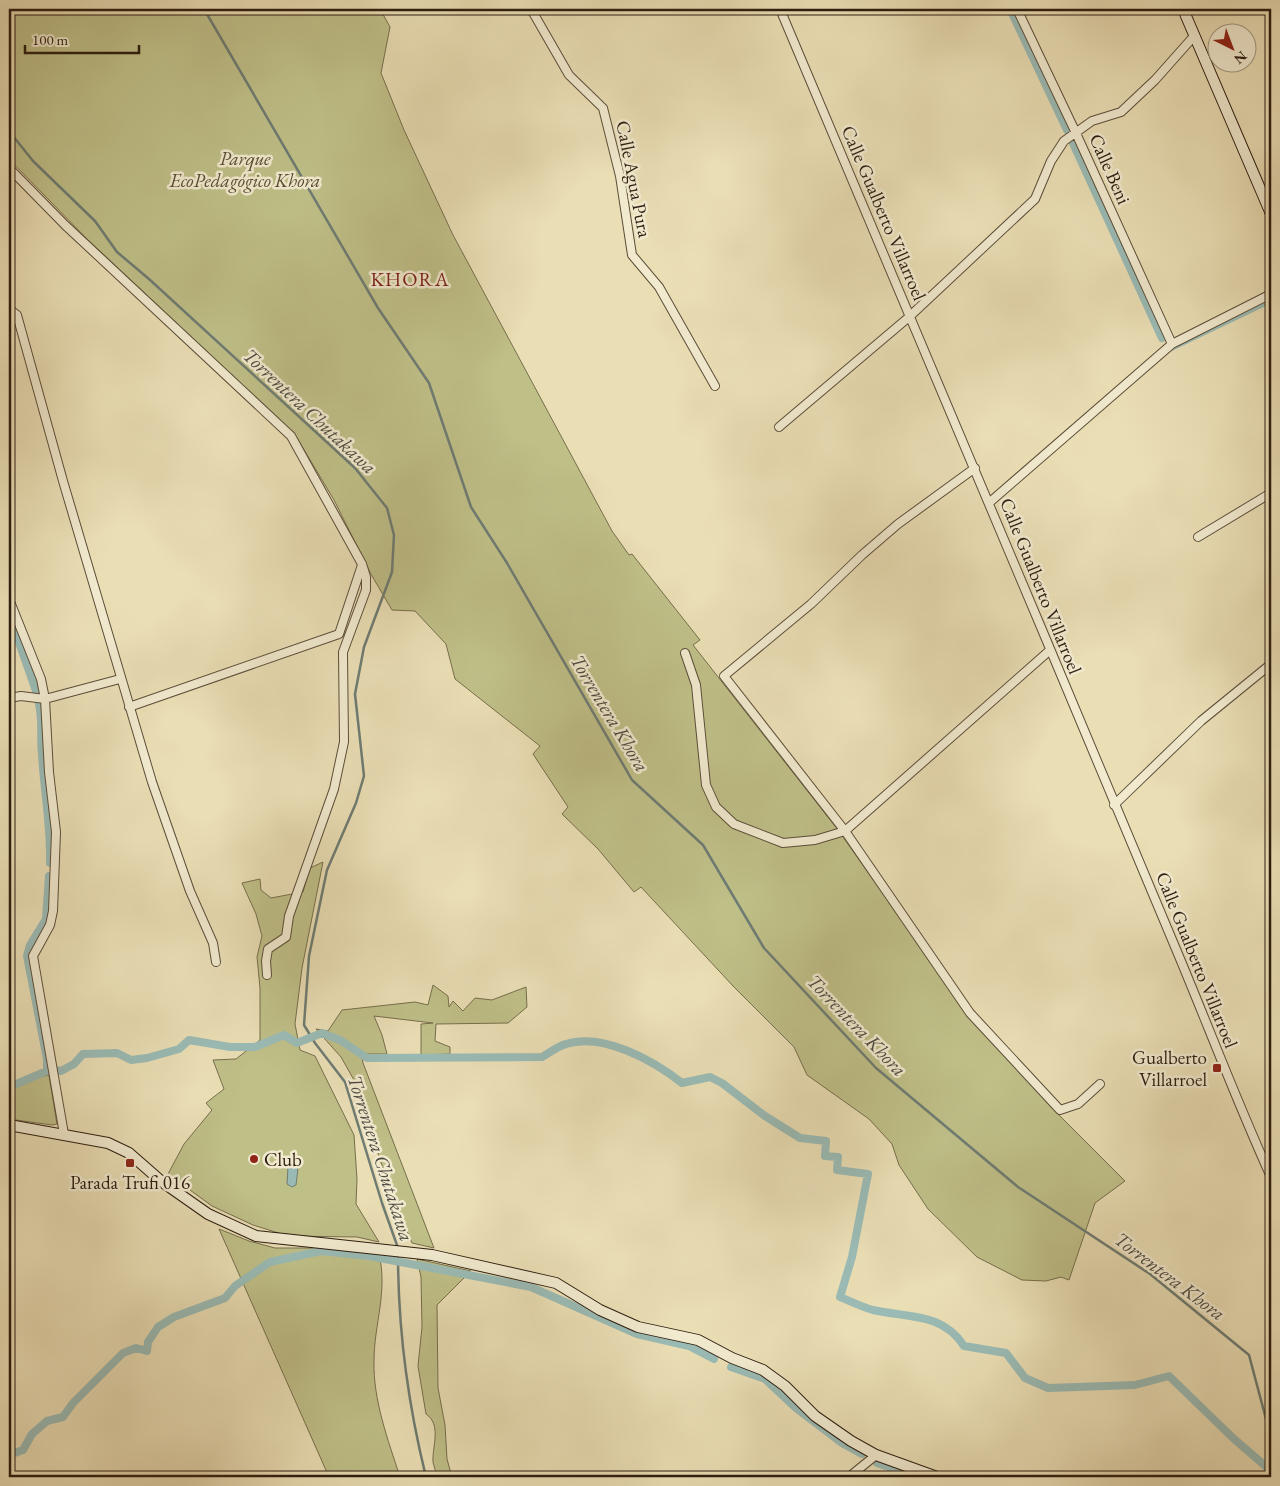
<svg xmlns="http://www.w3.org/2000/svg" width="1280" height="1486" font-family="'EB Garamond',serif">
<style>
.green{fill:#bfbf88;stroke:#766e4c}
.water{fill:#9abbb5;stroke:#6e7c73}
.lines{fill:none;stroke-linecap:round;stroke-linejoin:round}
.stream{stroke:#6e7c73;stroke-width:2.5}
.canal{stroke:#9abbb5;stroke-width:8}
.street-casing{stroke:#5c4d39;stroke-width:10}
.secondary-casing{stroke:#2d1d10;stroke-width:12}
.street{stroke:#f1eacf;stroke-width:8}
.secondary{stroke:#f1eacf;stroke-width:10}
.poi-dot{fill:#8f2418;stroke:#f1eacf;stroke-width:2}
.labels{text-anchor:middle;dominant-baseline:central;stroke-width:5;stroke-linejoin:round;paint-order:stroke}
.park-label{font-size:19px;font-style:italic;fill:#594e34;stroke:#f1eacf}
.street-label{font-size:19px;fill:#2d1d10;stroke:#f1eacf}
.poi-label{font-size:19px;fill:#2d1d10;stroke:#f1eacf;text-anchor:end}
.neighbourhood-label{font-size:20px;letter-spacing:1px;fill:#7a1f14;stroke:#f1eacf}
.water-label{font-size:20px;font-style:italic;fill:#4e4c42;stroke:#f1eacf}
</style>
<rect width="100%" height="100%" fill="#eadeb5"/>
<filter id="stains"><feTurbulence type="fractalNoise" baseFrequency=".004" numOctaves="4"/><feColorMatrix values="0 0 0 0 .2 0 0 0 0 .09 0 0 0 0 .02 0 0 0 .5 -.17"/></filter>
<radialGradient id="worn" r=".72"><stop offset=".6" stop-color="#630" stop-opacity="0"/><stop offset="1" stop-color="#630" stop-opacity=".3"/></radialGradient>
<path class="green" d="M9,9h371l10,18 -9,46 23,57 49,105 159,296 17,24 3,-1 68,86 -7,5 145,185 131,185 88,98 68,68 -30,22 -26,77 -8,-3 -15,4 -24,-1 -45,-23 -49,-48 -29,-44 -7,-21 -23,-25 -62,-44 -13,-28 -61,-61 -92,-99 -7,5 -36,-43 -36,-35 6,-7 -35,-53 7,-8 -85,-67 -9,-35 -31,-33 -23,-1 -20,-34 -38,-76 -37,-62 -37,-37 -173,-162 -78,-80z
M323,862l-21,106 -7,56 5,26 15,6 39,79 3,44 -1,25 23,38 -22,-5 -69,-1 -35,-11 -41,-19 -44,-32 16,-30 28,-34 -6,-7 18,-14 -11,-29 23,-1 24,-19v-52l-3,-31 5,-21 -6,-22 -14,-31 18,-4 1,11 10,8 32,-6 7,-24z
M433,985l15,11 1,11 4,-6 10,10 12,-13 17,2 34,-13 1,20 -19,16 -72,1 -1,17 15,6v7l-29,1v-31l12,-1 -59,-7 8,19 5,19h-21l-5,-3 2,12 71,185 -22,-5 -20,-47 -38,-116 -13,-23 -25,-28 12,2 14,-21 73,-8 13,3z
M49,1075l8,49 -5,1 -43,-6v-29c14,-4 26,-13 40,-15z
M219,1229l30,12 26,7h46l58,6c9,38 -5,70 -5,107 -1,39 14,79 26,116h-71z
M417,1259l54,12 -34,34 1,83 7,37 2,34 5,18h-15c-1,-5 -3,-10 -4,-15 -1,-16 9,-37 -7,-48l-8,-48 4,-39 -1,-50z"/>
<path class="water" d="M291,1164l7,4 -2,17 -4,2 -5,-3 1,-17z"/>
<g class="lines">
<path class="stream" d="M204,9l174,299 51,75 42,124 36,56 125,217 71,65 61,103 112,120 142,119 132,87 99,81 17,64 5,7
M9,131l24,30 62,60 22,31 32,27 206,189 32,40 7,27 -2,37 -28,75 -9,47 9,82 -8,27 -29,67 -18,86 -5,69 11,18 30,39 37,121 16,45
M398,1254c0,75 10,150 28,223"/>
<path class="canal" d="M1010,9l57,121
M1072,141l90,197
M1167,349l104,-50
M9,614l27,77
M39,704c4,17 1,33 3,50 2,37 9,72 8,109
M55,1070l6,1 13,-7 9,-10 34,-1 14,7 16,-2 32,-9 10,-9 41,7h25l29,-12 13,8 25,-10 18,7 27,18 175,-1c7,-4 16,-11 24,-13 37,-12 88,17 116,39l28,-6 12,6 43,33 35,22 26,3 -1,15 13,1 -1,13 31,4 -16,83 -12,40c10,4 22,10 33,13 34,8 69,2 91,36l42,7 19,25 23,10 87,-3 34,-9 64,62 38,33
M9,1087l38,-16v-12l-20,-103 3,-11 16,-26 3,-43
M731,1367l34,12 31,29 46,35 20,11
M9,1455l14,-5 9,-16 15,-13 16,-4 10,-14 50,-50 13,-5 11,3 1,-9 10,-15 16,-10 51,-19 10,-12 35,-24 51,-11 48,5 162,31 106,47 52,12 25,13
M877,1463l40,14"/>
<defs>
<path id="street" d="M531,9l38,66 34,33 17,68 12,79 27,32 56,99
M780,9c133,310 262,622 393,933 33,78 63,158 98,235
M1017,9l58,122 97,213
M9,168l56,57 226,211 71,128 4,13v13l-23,62 1,90 -10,47 -45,127 -3,21 -18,12 -2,12 1,14
M9,309l8,6 46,166 89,301 38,109 23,52 3,19
M779,427l130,-110 126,-118 16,-38 13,-20 28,-20 29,-9 34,-32 40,-45
M975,468l-77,56 -36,31 -51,49 -87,72 121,155 125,182 90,97 18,-6 22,-20
M990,502l182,-158 99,-50
M1198,537l73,-44
M9,599l32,80 4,20 4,73 7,60 -3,79 -3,14 -17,31 31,178
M685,653l11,32 10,100 10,22 18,17 49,19 32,-3 30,-9 204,-180
M9,698l12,-2 24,3 75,-20
M129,707l210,-73 23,-69
M1114,805l87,-84 70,-57
M849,1477l27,-22"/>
<path id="secondary" d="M1183,9l88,205
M9,1125l99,18 21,10 32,28 47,33 48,22 176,19 124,28 44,27 38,17 60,13 34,18 31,12 22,16 30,30 36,25 25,14 61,22"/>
</defs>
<use href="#street" class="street-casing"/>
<use href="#secondary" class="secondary-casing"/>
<use href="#street" class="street"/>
<use href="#secondary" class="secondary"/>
</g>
<g class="poi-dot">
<rect x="1212" y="1063" width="10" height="10" rx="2.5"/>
<circle cx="254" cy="1159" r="5"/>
<rect x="125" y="1158" width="10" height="10" rx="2.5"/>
</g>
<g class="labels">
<g class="park-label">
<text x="245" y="158">Parque<tspan x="245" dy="22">EcoPedagógico Khora</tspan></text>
</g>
<g class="street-label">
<text transform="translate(1110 169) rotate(66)">Calle Beni</text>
<text transform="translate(634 179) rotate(79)">Calle Agua Pura</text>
<text transform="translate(884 213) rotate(67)">Calle Gualberto Villarroel</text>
<text transform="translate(1041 586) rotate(68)">Calle Gualberto Villarroel</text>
<text transform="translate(1197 960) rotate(68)">Calle Gualberto Villarroel</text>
</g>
<g class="poi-label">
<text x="1207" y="1057">Gualberto<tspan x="1207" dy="22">Villarroel</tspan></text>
<text x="264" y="1159" text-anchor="start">Club</text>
<text x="130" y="1182" text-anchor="middle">Parada Trufi 016</text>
</g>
<g class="neighbourhood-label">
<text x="410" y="279">KHORA</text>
</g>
<g class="water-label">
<text transform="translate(310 411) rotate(43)">Torrentera Chutakawa</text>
<text transform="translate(610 713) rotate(59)">Torrentera Khora</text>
<text transform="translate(857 1025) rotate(46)">Torrentera Khora</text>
<text transform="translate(381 1158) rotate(72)">Torrentera Chutakawa</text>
<text transform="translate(1170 1276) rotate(37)">Torrentera Khora</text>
</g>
</g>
<rect width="1280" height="1486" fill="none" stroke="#eadeb5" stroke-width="30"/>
<rect x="10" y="10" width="1260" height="1466" fill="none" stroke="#2d1d10" stroke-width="2.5"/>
<rect x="15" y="15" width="1250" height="1456" fill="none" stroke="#2d1d10"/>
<g transform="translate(1232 48) rotate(138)"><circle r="24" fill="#f1eacf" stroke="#a39883"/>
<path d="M0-4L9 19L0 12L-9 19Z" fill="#8f2418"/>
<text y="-8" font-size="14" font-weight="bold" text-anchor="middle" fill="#2d1d10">N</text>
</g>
<path d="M25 45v8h114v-8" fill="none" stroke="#2d1d10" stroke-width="2.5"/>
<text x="32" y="45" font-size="15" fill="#2d1d10" stroke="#f1eacf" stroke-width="4" paint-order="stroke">100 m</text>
<rect width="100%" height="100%" filter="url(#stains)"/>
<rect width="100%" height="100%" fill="url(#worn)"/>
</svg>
